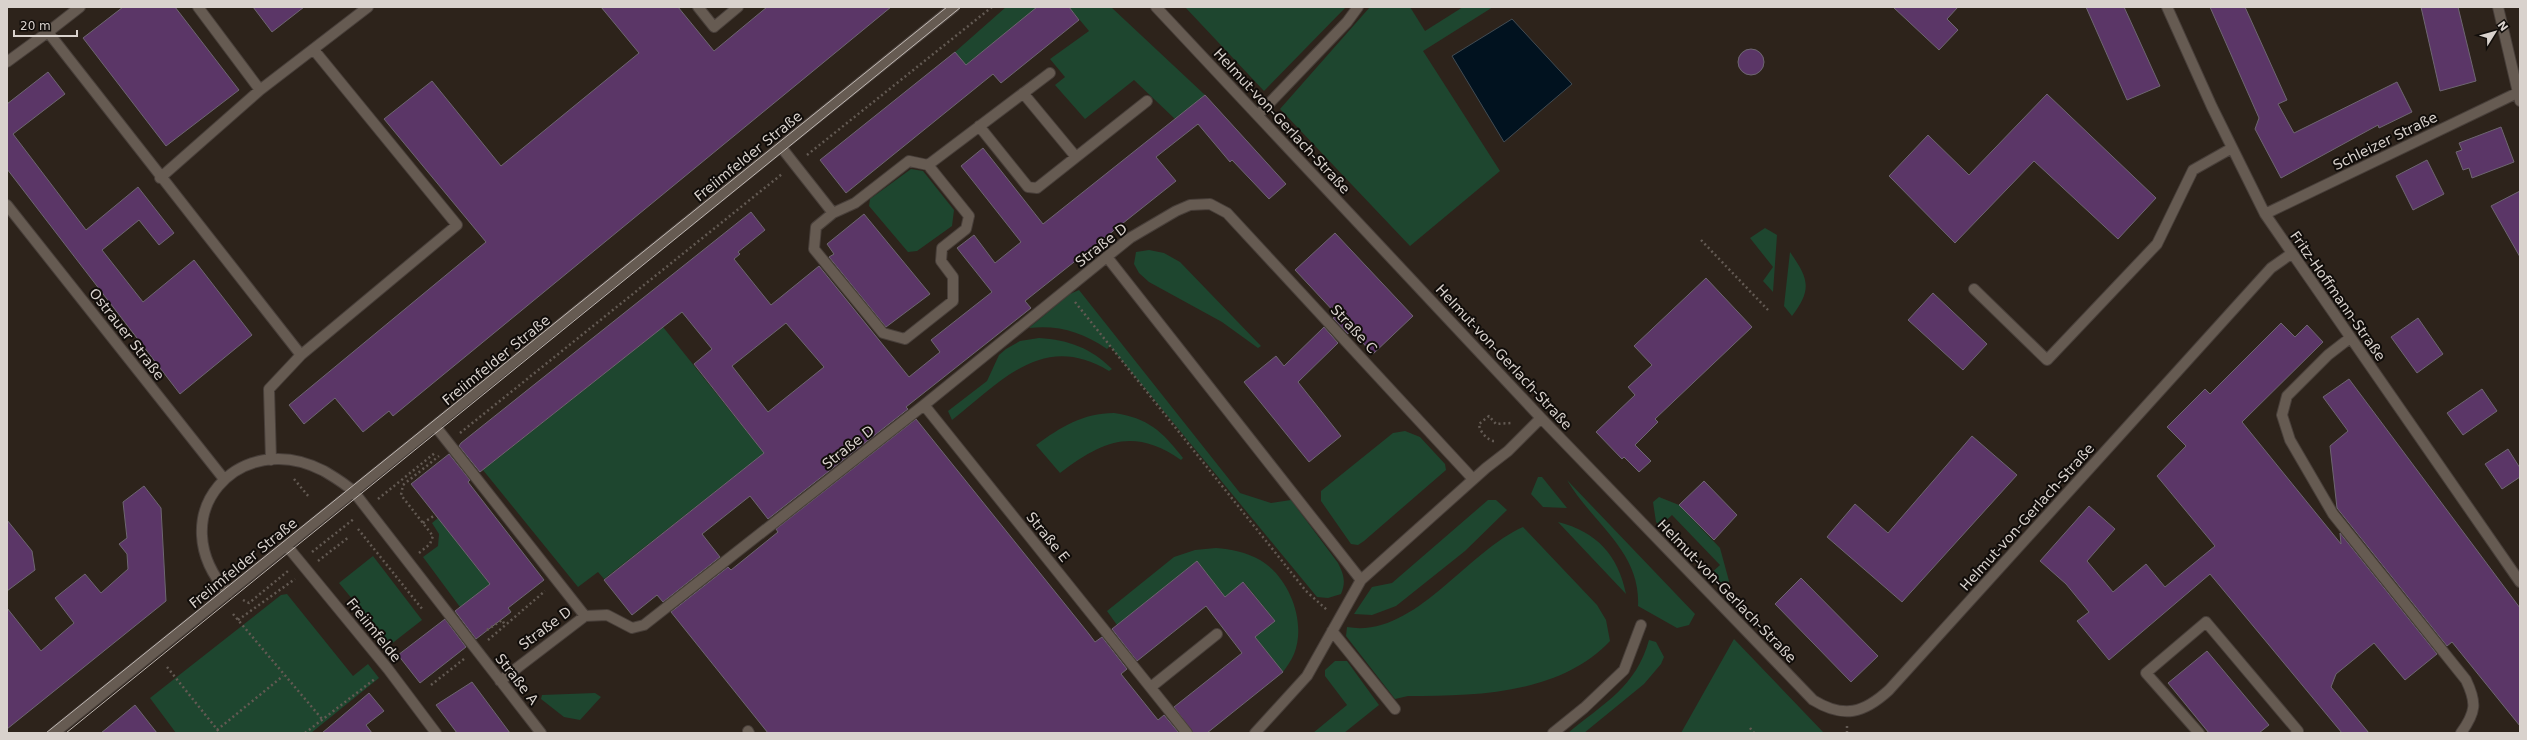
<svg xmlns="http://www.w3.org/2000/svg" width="2527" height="740" font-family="'DejaVu Sans',sans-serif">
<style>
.green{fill:#1e462f}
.water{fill:#01121f;stroke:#424c53}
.building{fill:#5b3667;stroke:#6e6671;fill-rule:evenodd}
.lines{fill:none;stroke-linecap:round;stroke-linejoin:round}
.minor-casing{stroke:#483f3a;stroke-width:12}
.path{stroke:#635a53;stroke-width:2.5;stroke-dasharray:2 3;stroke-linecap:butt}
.minor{stroke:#665b52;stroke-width:10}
.tram{stroke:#bfb7b2;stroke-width:1}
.labels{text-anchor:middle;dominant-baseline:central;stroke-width:4;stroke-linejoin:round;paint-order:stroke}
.street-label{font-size:14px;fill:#d9d2cd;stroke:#110d0a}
</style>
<rect width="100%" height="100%" fill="#2d231b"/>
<path class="green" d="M1006,7h31l-71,58 -11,-13z
M1069,7h42l94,88 -30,24 -41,-39 -49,39 -30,-34 10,-8 -15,-18 39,-28z
M1185,7h161l-82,84z
M1370,7h40l15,24 38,-24h30l-70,44 77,120 -90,75 -130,-137z
M911,169l12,2 31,39 -2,16 -35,25 -9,1 -39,-46 1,-7z
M1765,228l12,7 -4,57 -10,-11 10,-14 -23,-29z
M1149,250l15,3 16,9 81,84 -3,2 -36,-26 -73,-40 -10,-9 -5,-9 2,-12z
M1790,252c18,26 23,37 2,64l-8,-10z
M1079,290l161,203 31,10 20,-3 47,63c6,12 8,19 3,31l-13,4 -11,-1 -207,-251 -3,3c-25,-17 -48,-24 -78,-21l41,-34z
M663,327l101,126 -160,126 -6,-7 -20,15 -95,-117z
M1039,338c30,2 52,10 73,31l-3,2c-66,-40 -107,10 -157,49l-4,-9 39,-30 12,-26 7,-6 14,-8z
M1114,413c34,5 48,18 69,45l-2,2c-48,-33 -78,-19 -121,13l-24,-28c25,-18 47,-32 78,-32z
M1405,431l15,6 25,27 1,6 -82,71 -6,4 -7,-1 -30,-43v-10l72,-58z
M1538,477h4l25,31 -24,-1 -12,-13z
M1567,480l128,134 -6,11 -12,3 -39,-22c3,-55 -46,-83 -71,-126z
M1659,497l20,8 41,43 9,33 -4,13 -17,-18 12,-11 -48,-50 -12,11 -4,-4 -3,-20z
M1488,500h8l11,10 -42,41 -69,55 -24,9 -18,-1 18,-27 20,-4z
M438,518l52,66 -30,23 -37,-50 15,-11 1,-12 -7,-11z
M1558,522c39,10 60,33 68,72z
M1523,527l74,78 9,15 4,21c-50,53 -133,55 -202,55l-13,3 -49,-63 1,-9c67,12 119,-75 176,-100z
M1216,548c15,1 30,4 44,12 29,17 47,62 34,94 -3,7 -7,12 -11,18l-28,-35 20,-16 -31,-39 -19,15 -28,-36 -80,64 -10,-14 67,-54 21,-7z
M373,556l49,64 -32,25 -51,-62z
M287,594l66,82 15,-12 11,14 -68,55h-135l-26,-35 131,-103z
M1734,639l90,94h-143z
M1649,640l7,2 8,15 -3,7 -17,20 -60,49h-16c36,-30 68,-46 81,-93z
M1335,661h12l32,44 -35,28h-31l34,-28 -22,-29v-6z
M595,693l6,4 -21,23 -16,-3 -23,-18 1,-4z"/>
<path class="water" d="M1512,19l60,65 -68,58 -52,-86z"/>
<path class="building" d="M123,7h52l64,83 -73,56 -83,-108z
M253,7h51l-32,25z
M601,7h77l36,44 53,-44h124l-498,409 -4,-5 -26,21 -28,-34 -31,26 -15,-19 197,-163 -102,-123 48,-38 69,85 138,-113z
M1037,7h32l10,13 -78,63 -8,-9 -147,119 -26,-33 135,-108 11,13z
M1893,7h65l-11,12 11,11 -19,20z
M2086,7h38l36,79 -33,14z
M2210,7h35l42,93 -9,4 16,29 103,-51 15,30 -33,16 -1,-3 -97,53 -26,-49 4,-11z
M2421,7h37l18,74 -36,10z
M1738 62a13 13 0 1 1 26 0a13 13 0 1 1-26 0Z
M48,72l17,22 -52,40 73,96 52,-43 36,46 -15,12 -20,-25 -37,30 41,52 51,-42 58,75 -72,59 -173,-225v-65z
M2047,94l109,104 -38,41 -84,-78 -79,82 -66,-67 39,-41 41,40z
M1205,95l81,89 -17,15 -37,-39 -2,2 -32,-38 -42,33 20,24 -151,120 6,7 -125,99 2,2 -140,110 -18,-23 -48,38 18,23 -57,45 -6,-7 -25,20 -28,-35 160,-127 -70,-89 18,-15 -30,-37 -202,160 -21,-26 2,-3 290,-231 14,18 -27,22 2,2 -6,5 37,46 48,-39 90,111 31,-25 -9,-12 61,-48 -35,-44 17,-13 21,28 26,-21 -60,-76 22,-18 60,76zM786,323l38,44 -56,45 -36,-46z
M2501,127l13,35 -42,16 -3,-10 -6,2 -7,-18 6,-2 -3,-7z
M2427,160l17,34 -31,16 -17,-34z
M2520,191v66l-29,-51z
M864,214l66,80 -44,33 -57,-70 5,-3 -7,-10z
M1335,233l78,83 -40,38 -22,-24 -3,4 -15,-16 4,-3 -42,-45z
M1706,278l46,49 -97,92 3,3 -23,23 16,16 -12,11 -15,-15 -2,2 -26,-27 39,-37 -7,-8 24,-22 -18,-19z
M1933,293l54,51 -24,26 -55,-50z
M2418,318l25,36 -26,19 -26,-36z
M2281,323l14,14 12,-12 16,17 -81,80 99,122 -1,-11 97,121 -32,26 -31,-37 -38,31 -5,13 38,46h-27l-132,-159 -101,86 -32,-39 12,-9 -23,-28 -26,-23 49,-55 26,23 -28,32 26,31 33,-28 19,23 50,-41 -58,-70 29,-30 -19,-19 38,-38 5,5z
M1324,327l14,16 -40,39 43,54 -32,26 -65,-80 32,-26 8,10z
M2349,379l171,229v118l-68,-84 -5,4 -110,-138 -7,-62 18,-15 -25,-34z
M2482,389l15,22 -34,24 -16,-22z
M916,419l173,215 6,8 7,-5 25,32 -6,5 37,46 6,-5 15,18h-411l-97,-121 57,-45 3,3 47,-38 -2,-3z
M1972,436l45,39 -115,127 -75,-65 28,-33 33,29z
M2508,449l12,19v9l-18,12 -17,-25z
M449,454l21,26 -2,2 76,98 -36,28 3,4 -35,27 -21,-28 35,-27 -79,-100z
M1704,481l33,34 -23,25 -35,-35z
M144,486l17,22 5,93 -159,128v-121l34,43 33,-28 -19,-25 30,-24 16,19 27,-24 -1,-15 -8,-10 8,-6 -4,-36z
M7,520l25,31 3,19 -28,21z
M1197,561l28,36 18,-15 32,39 -20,16 28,35 -76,61h-14l-19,-26 68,-54 -36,-47 -69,55 -25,-32z
M1801,578l77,78 -27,26 -76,-78z
M445,619l21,28 -46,36 -22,-28z
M2207,651l62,74 -10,8h-50l-41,-50z
M472,682l38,51h-53l-21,-28z
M369,693l15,18 -18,14 6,8h-50z
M135,705l22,28h-56z"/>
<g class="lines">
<defs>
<path id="minor" d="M80,7l-32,25 253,323 156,-130 -143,-175
M198,7l62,83
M698,7l16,20 24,-20
M1156,7l385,411 272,282c31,19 51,13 76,-10l382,-422 20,-14
M2167,7l45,100 53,107 255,368
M2498,7l22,94
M7,62l41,-30
M1023,93l53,64
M1258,115l89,-93 11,-15
M979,126l49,61 9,1 110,-87
M781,147l52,66 -17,14 -2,22 69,84 22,6 48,-38v-24l-12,-16 1,-13 24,-19 3,-13 -41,-51 -19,-4 -54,42 -22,10
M928,165l122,-92
M160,178l100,-88 108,-83
M7,205l217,274
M2265,214l252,-121
M1107,257l254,323
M1974,289l73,71 110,-116 36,-74 39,-22
M2350,338l-22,17 -41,41 -5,19 8,25 43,74 133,166c11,23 10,32 -5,53
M924,405l263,328
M436,427l149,189
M271,460l-2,-71 32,-34
M287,546l101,123 48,64
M228,593c-69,-77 11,-167 96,-122 10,6 22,13 30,21l187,241
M1332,631l63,78
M500,681l85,-65 22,-1 25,13 12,-3 280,-220 206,-167 46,-27 14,-6 20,-1 17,9 246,266
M1151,687l66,-53
M748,731l1,2
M54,733l900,-726
M1255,733l52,-57 54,-96 125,-112 22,-17 33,-33
M1553,733l31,-25 40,-38 17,-45
M2199,733l-53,-60 60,-51 92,109 -2,2"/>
</defs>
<use href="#minor" class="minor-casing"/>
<path class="path" d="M807,155l185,-148
M1701,240l67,70
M1075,302l231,289 21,19
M460,433l322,-259
M1494,441c-6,0 -15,-10 -15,-17l10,-8 7,8 15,-1
M294,479l15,18
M378,499l58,-47
M423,523l12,-8
M358,529l65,81
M312,552l43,-34
M419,553l11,-9 3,-8 -32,-41 2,-10 36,-29
M318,561l31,-24
M243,600l6,3 39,-32
M233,614l89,105
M238,620l57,-41
M487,630l15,-10 3,5
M488,640l57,-49
M167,667l53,66
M431,685l33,-26
M1847,726v7
M1750,728l4,5
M217,730l66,-54
M305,733l71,-55"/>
<use href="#minor" class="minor"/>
<path class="tram" d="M46,733l901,-726
M66,733l895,-726"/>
</g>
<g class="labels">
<g class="street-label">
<text transform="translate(1282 121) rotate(47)">Helmut-von-Gerlach-Straße</text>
<text transform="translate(2385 141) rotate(-26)">Schleizer Straße</text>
<text transform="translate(748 156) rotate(-39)">Freiimfelder Straße</text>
<text transform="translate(1101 245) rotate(-38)">Straße D</text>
<text transform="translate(2338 296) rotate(55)">Fritz-Hoffmann-Straße</text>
<text transform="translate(1354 329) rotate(47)">Straße C</text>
<text transform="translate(127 334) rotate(52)">Ostrauer Straße</text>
<text transform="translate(1504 357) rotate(47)">Helmut-von-Gerlach-Straße</text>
<text transform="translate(496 360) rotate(-39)">Freiimfelder Straße</text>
<text transform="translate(848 447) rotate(-38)">Straße D</text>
<text transform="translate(2027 517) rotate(-48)">Helmut-von-Gerlach-Straße</text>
<text transform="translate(1048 537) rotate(51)">Straße E</text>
<text transform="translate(243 563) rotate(-39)">Freiimfelder Straße</text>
<text transform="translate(1727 591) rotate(46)">Helmut-von-Gerlach-Straße</text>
<text transform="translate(545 628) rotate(-37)">Straße D</text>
<text transform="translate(374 630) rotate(51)">Freiimfelde</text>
<text transform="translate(517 679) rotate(52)">Straße A</text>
</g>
</g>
<rect width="2527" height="740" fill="none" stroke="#d9d2cd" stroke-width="16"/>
<g transform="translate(2495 32) rotate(53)" stroke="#110d0a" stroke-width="3" paint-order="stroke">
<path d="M0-3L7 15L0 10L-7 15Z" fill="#d9d2cd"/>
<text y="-6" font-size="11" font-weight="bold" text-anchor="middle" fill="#d9d2cd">N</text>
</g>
<path d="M14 30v6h63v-6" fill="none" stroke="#d9d2cd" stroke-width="2"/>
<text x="20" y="30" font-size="12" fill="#d9d2cd" stroke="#110d0a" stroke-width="3" paint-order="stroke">20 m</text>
</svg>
